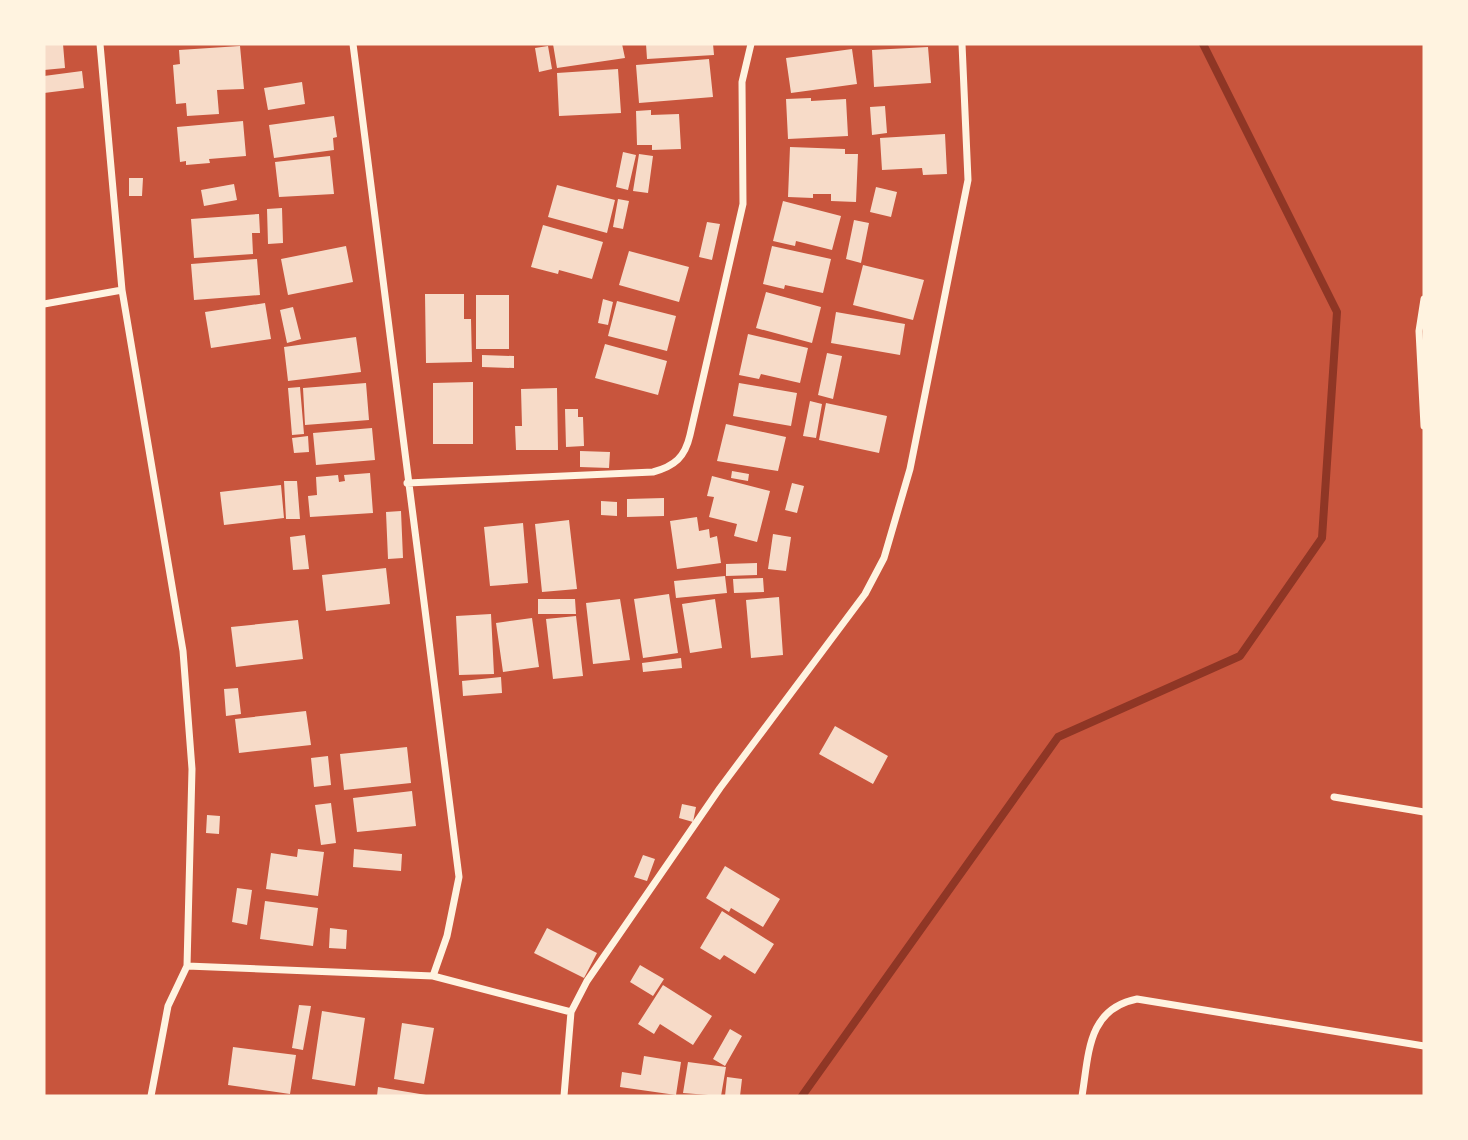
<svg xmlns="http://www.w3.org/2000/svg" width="1468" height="1140" font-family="Roboto,sans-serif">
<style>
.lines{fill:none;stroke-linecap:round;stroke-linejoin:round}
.stream{stroke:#8f3625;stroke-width:8}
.building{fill:#f7dbc8}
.minor{stroke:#fff3e0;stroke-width:7}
</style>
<rect width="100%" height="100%" fill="#c8553d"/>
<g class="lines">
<path class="stream" d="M802,1096l256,-359 182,-81 82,-118 15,-226 -134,-268"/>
</g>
<path class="building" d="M44,44h19l2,24 -21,2z
M553,44h69l3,14 -68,10z
M646,44h67l1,11 -67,4z
M240,46l4,43 -27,1 2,24 -32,2 -1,-13 -10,1 -3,-39 7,-1 -1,-14z
M548,46l4,23 -13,3 -4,-24z
M928,47l3,36 -57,4 -2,-37z
M852,49l5,35 -66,9 -5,-35z
M709,59l4,38 -74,6 -3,-38z
M618,69l3,44 -62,3 -2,-43z
M82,71l2,17 -40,5v-17z
M302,82l3,22 -37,6 -4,-22z
M811,98v3l35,-2 2,37 -60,3 -2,-40z
M885,106l2,27 -15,2 -2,-28z
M651,110v5l28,-1 2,35 -29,1v-5h-15l-1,-34z
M334,116l3,21 -4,1 1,12 -60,8 -5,-33z
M243,121l3,35 -37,3 1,4 -24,2v-4l-6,1 -3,-35z
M945,134l2,40 -24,1 -1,-7 -40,2 -2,-32z
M790,147l55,2v5h13l-2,48 -25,-1v-7h-18v4l-25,-1z
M623,152l13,3 -8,35 -12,-3z
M639,154l14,2 -5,37 -15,-2z
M330,156l4,38 -55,3 -4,-35z
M129,178h14l-1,18h-13z
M234,184l3,16 -33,6 -3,-16z
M557,185l58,15 -8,33 -59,-16z
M876,187l21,5 -6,25 -21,-5z
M618,199l11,2 -6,28 -10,-2z
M783,201l58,15 -9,34 -36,-9 -1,5 -22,-5z
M282,208l1,35 -15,1 -1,-35z
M259,214l1,19h-8l1,21 -59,4 -3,-39z
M854,220l15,3 -8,40 -15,-4z
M707,222l13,2 -8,36 -13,-3z
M543,225l60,17 -11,37 -33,-9 -1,4 -27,-7z
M346,246l7,36 -65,13 -7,-36z
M772,246l59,13 -8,34 -38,-8 -1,4 -21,-5z
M629,251l60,16 -10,35 -60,-17z
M257,259l3,36 -66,5 -3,-36z
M863,265l61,15 -11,40 -60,-15z
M766,292l55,15 -9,36 -56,-15z
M425,294h39v25h7l1,43 -46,1z
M476,295h33v54h-33z
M603,299l10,3 -5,23 -10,-2z
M617,301l59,15 -9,35 -59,-15z
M265,303l6,36 -60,9 -6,-36z
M293,307l8,32 -14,4 -7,-33z
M836,312l69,12 -5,31 -69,-12z
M748,334l60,14 -8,35 -39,-9 -2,5 -20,-4z
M356,337l5,35 -73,9 -4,-34z
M605,344l62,17 -9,34 -63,-17z
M827,353l15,3 -9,43 -15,-4z
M482,355l32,1v12l-32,-1z
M473,382v62h-40v-61z
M366,383l3,37 -64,5 -2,-37z
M739,383l58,10 -6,33 -58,-10z
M300,387l4,47 -12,1 -4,-47z
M557,388l1,62h-42l-1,-24h7l-1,-37z
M810,401l12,3 -6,34 -13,-2z
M826,403l61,13 -8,37 -60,-13z
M565,409h13v8h5l1,29 -18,1z
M726,424l60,13 -8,34 -61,-10z
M372,428l3,32 -59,5 -3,-32z
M308,436l1,16 -15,1 -2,-15z
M580,451l30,1 -1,16 -29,-1z
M732,471l17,3 -1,7 -17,-3z
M370,473l3,40 -63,4 -2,-21 9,-1 -1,-18 22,-2 1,7 6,-1 -1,-6z
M712,476l58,15 -13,51 -23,-6 3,-12 -28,-7 5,-20 -7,-1z
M284,481h13l3,38h-14z
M792,483l12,3 -7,27 -12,-3z
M281,485l3,33 -60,7 -4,-33z
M664,498v18l-37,1v-18z
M601,501l16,1v14l-16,-1z
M401,511l2,47 -15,1 -2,-47z
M697,517l2,14 10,-2 1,9 7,-2 4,27 -44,6 -7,-48z
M569,520l8,69 -35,3 -7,-68z
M523,523l5,60 -38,3 -6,-59z
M773,534l18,3 -5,34 -18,-2z
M305,535l4,34 -16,1 -3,-33z
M757,563v12l-31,1v-12z
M386,568l4,36 -64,7 -4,-36z
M725,576l2,17 -51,5 -2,-17z
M763,578l1,14 -30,1 -1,-14z
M669,594l9,59 -35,5 -9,-59z
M779,597l4,58 -32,3 -5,-58z
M538,599h37l1,15h-38z
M620,599l10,61 -37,4 -7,-61z
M715,599l7,49 -32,5 -8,-49z
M491,614l3,60 -35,1 -3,-59z
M576,616l7,60 -30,3 -7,-60z
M532,618l7,49 -36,5 -7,-49z
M298,620l5,39 -67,8 -5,-40z
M681,658l1,10 -39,4 -1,-9z
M501,677l1,16 -39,3 -1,-15z
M238,688l3,26 -15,2 -2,-27z
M306,711l5,34 -72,8 -4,-34z
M835,726l53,30 -15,28 -54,-30z
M407,747l4,36 -67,7 -4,-36z
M328,756l3,29 -17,2 -3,-29z
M412,791l4,35 -59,6 -4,-34z
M331,803l5,40 -15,2 -6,-40z
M682,804l14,3 -3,15 -14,-4z
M207,815l13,1 -1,18 -13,-1z
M298,849l26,3 -6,44 -52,-7 5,-36 26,4z
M354,849l48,5 -1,17 -48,-4z
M643,855l12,4 -8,22 -13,-4z
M725,866l55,33 -17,28 -32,-19 -2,4 -23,-14z
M237,888l15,2 -5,35 -15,-3z
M265,901l53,7 -5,38 -53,-7z
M722,911l52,33 -19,30 -31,-19 -4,5 -20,-12z
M330,928l17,2 -1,19 -17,-1z
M547,928l50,25 -13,25 -50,-25z
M640,965l24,14 -11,17 -23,-14z
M663,985l49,31 -19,29 -33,-21 -6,10 -16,-10z
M299,1005l12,1 -8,44 -11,-2z
M322,1011l43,7 -10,68 -43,-7z
M402,1023l32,5 -10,56 -30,-5z
M730,1029l12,7 -17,30 -12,-7z
M233,1047l63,8 -6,39 -62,-9z
M644,1056l37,6 -5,33 -56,-8 2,-15 19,3z
M688,1062l38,5 -5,29 -38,-3z
M727,1077l15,2 -2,17h-15z
M378,1087l48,8v1h-49z"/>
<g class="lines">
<path class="minor" d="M100,44l22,246 61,361 9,118 -5,197 246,10 138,36 16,-31 133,-193 145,-194 19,-36 26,-89 58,-289 -6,-136
M353,44l106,833 -12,59 -14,40
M1424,299l-5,32 5,95
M44,304l78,-14
M407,483l246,-11c22,-6 32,-15 37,-37l53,-231 -1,-122 9,-38
M1334,797l90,15
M151,1096l17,-90 19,-40
M564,1096l7,-84
M1082,1096c7,-42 5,-87 55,-97l287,47"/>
</g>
<rect width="1468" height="1140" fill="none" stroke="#fff3e0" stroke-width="91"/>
</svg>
